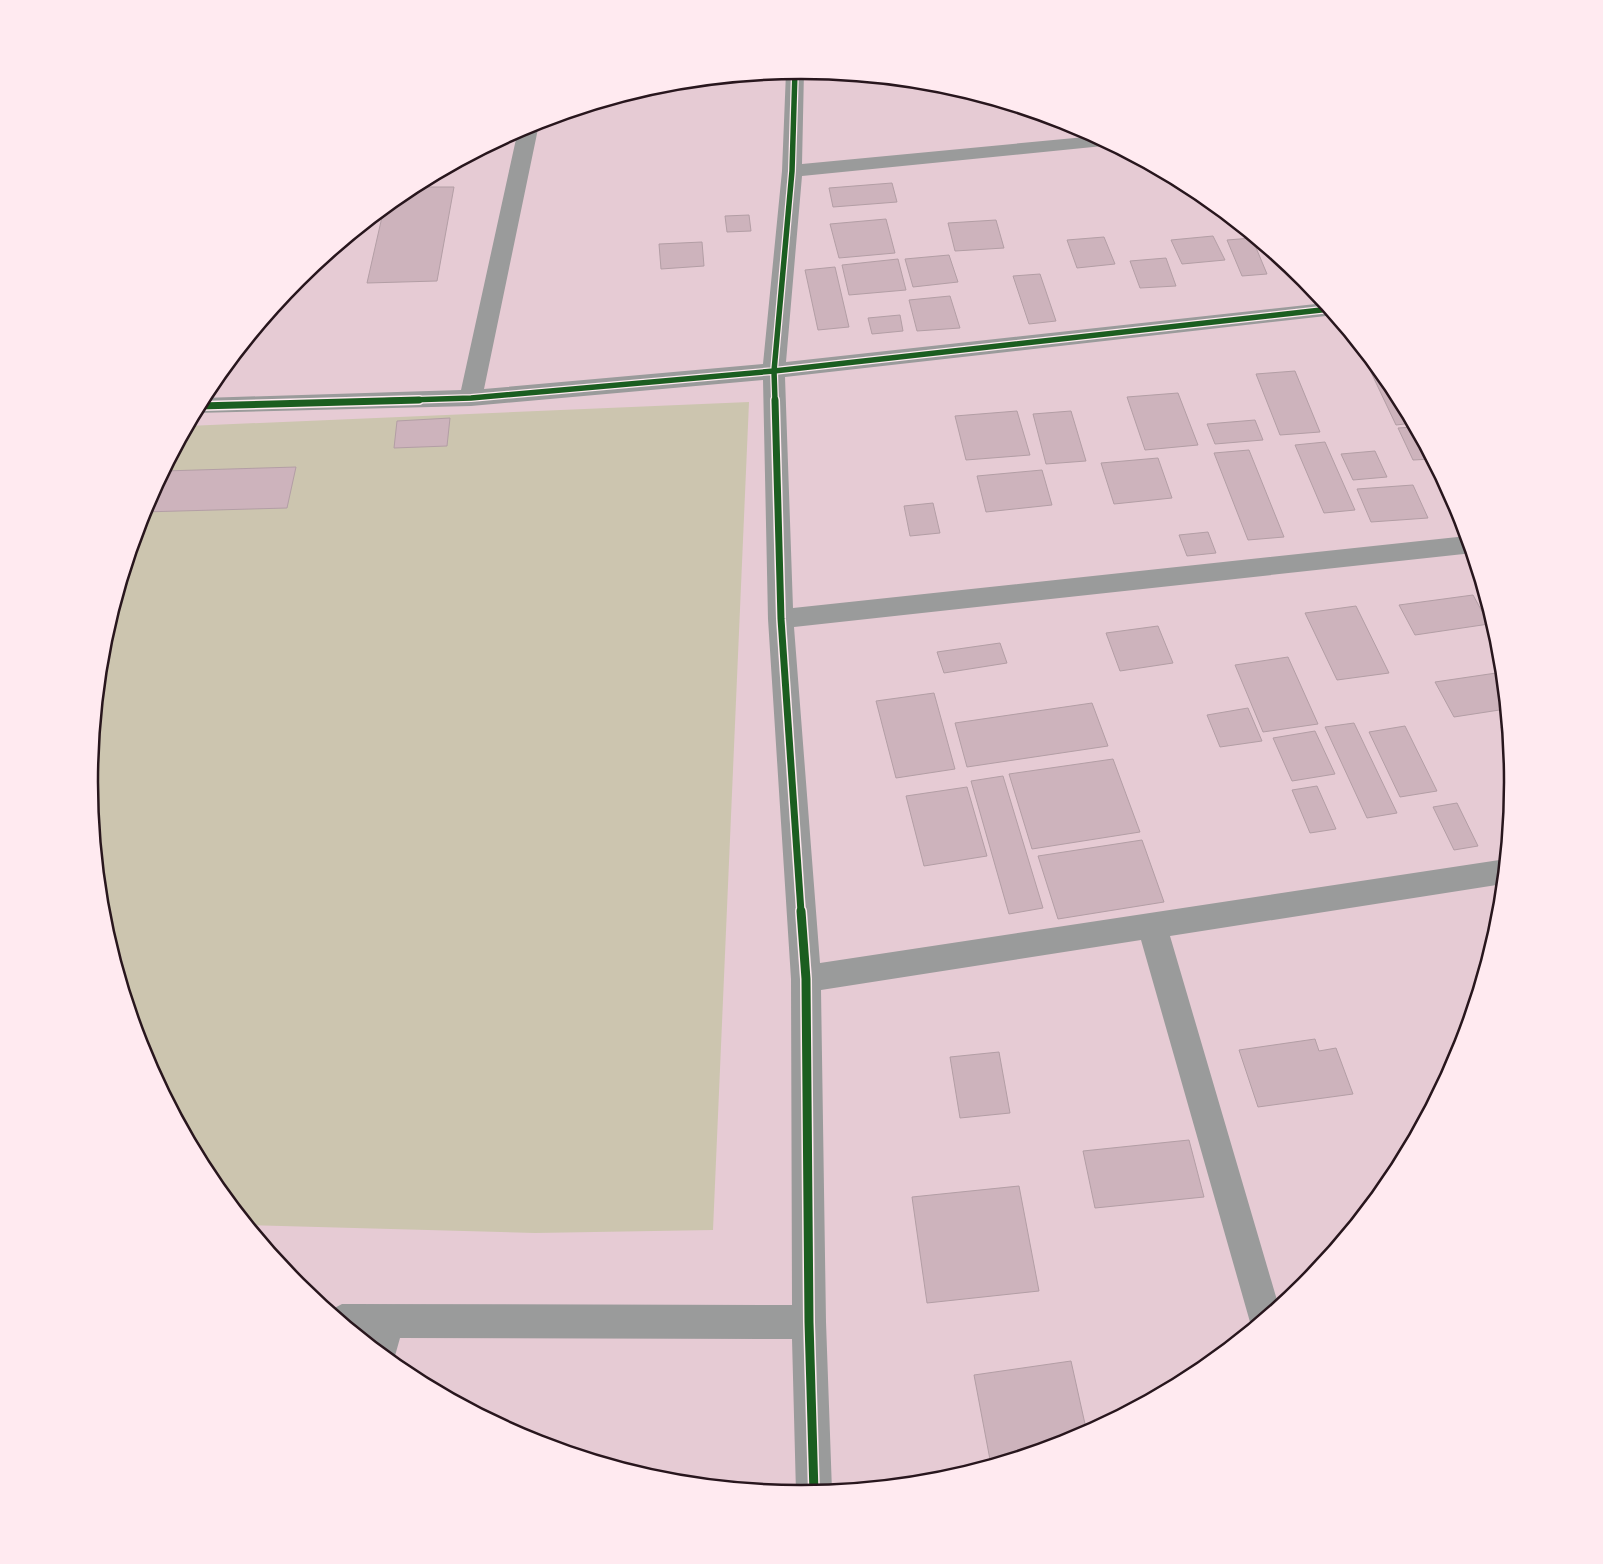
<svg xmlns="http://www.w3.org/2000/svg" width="1603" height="1564" font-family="Lora,serif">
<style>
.green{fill:#ccc5af}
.building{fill:#cdb3bc;stroke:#b39ea5}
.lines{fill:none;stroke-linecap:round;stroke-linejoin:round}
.minor{fill:#9a9b9b;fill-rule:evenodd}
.cycleway-far2-casing{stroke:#ffeaf0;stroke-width:8}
.cycleway-far1-casing{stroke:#ffeaf0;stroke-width:10}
.cycleway-casing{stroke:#ffeaf0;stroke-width:12}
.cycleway-far2{stroke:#1b5e20;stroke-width:5.5}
.cycleway-far1{stroke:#1b5e20;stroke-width:7}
.cycleway{stroke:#1b5e20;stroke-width:9}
.rim{fill:none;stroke:#28161d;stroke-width:2.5}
</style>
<rect width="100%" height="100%" fill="#e6cbd4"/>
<path class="green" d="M749,402l-36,828 -178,3 -287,-8 -39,-48 -65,-123 -41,-133 -13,-139 13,-139 41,-134 44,-83z"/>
<path class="building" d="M892,183l5,19 -64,5 -4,-19z
M411,187h43l-17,94 -70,2 17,-75z
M749,215l2,16 -24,1 -2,-16z
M886,219l9,34 -56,5 -9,-34z
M996,220l8,28 -49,3 -7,-28z
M1213,236l12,24 -43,4 -11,-24z
M1104,237l11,27 -38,4 -10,-28z
M1252,238l15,36 -25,2 -15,-36z
M702,242l2,24 -43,3 -2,-25z
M949,255l9,27 -45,5 -8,-28z
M1166,258l10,28 -36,2 -10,-27z
M898,259l8,31 -57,5 -7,-30z
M835,267l14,60 -31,3 -13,-60z
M1040,274l16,47 -27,3 -16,-48z
M950,296l10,32 -43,3 -8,-31z
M900,315l3,16 -31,3 -4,-16z
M1369,368h9l16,19 19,36 -17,2z
M1295,371l25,61 -40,3 -24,-61z
M1178,393l20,52 -53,5 -18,-53z
M1017,411l13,44 -64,5 -11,-44z
M1071,411l15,50 -40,3 -13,-50z
M450,418l-3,28 -53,2 3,-27z
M1255,420l8,20 -48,4 -8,-20z
M1415,427l17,32 -19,1 -15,-32z
M1325,442l30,68 -31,3 -29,-68z
M1249,450l35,87 -36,3 -34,-87z
M1375,451l12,26 -34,3 -12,-26z
M1158,458l14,40 -58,6 -13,-41z
M296,467l-9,41 -144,4 21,-41z
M1042,470l10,35 -66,7 -9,-36z
M1413,485l15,33 -57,4 -14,-33z
M933,503l7,30 -30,3 -6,-30z
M1208,532l8,21 -29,3 -8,-21z
M1473,595l16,29 -74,11 -16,-30z
M1356,606l33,67 -52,7 -32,-67z
M1158,626l15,37 -53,8 -14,-38z
M1000,643l7,20 -63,10 -7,-21z
M1288,657l30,67 -55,8 -28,-67z
M1503,672l3,37 -52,8 -19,-35z
M934,693l21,76 -59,9 -20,-77z
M1092,703l16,43 -141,21 -12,-44z
M1248,708l14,33 -42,6 -13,-32z
M1354,723l43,90 -30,5 -42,-91z
M1405,726l32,65 -37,6 -31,-65z
M1508,726l2,18 -9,-17z
M1315,731l20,43 -43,7 -19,-43z
M1113,759l27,73 -108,17 -23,-75z
M1003,776l40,132 -34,6 -38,-133z
M1317,786l19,43 -26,4 -18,-43z
M967,787l20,69 -63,10 -18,-70z
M1457,803l21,43 -24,4 -21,-43z
M1142,840l22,62 -106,17 -20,-63z
M1315,1039l4,12 17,-3 17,46 -95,13 -19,-57z
M999,1052l11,61 -50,5 -10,-61z
M1189,1140l15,57 -109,11 -12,-57z
M1019,1186l20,105 -112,12 -15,-106z
M1071,1361l16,72 -13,7 -83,25 -17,-90z"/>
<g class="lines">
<path class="minor" d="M802,70l2,1 -2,93 294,-28 17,9 -311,31 -16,186 539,-59 10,12 -550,62 8,231 674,-72 6,17 -679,74 26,336 686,-104 -3,25 -333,52 109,371 -27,22 -111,-389 -320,50 5,332 6,169 -36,2 -4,-154 -392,-1 -7,25 -28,-22 1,-3h-4l-33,-27 13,-7 450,1 -1,-326 -23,-360 -5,-239 -292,26 -276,7 8,-15 258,-8 57,-260 19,-8 2,2 -55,265 279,-25 19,-193 4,-99z"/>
<defs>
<path id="cycleway-far2" d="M376,401l95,-3 303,-27 556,-62
M775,401l-1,-30 18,-200 3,-100"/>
<path id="cycleway-far1" d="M775,400l6,219 20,293
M199,406l220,-6"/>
<path id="cycleway" d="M801,911l5,68 3,343 5,171"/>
</defs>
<use href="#cycleway-far2" class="cycleway-far2-casing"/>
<use href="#cycleway-far1" class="cycleway-far1-casing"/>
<use href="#cycleway" class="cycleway-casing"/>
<use href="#cycleway-far2" class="cycleway-far2"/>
<use href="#cycleway-far1" class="cycleway-far1"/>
<use href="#cycleway" class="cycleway"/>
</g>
<path d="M0 0H1603V1564H0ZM98 782a703 703 0 1 1 1406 0a703 703 0 1 1-1406 0Z" fill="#ffeaf0" fill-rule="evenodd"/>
<path class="rim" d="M98 782a703 703 0 1 1 1406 0a703 703 0 1 1-1406 0Z"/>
</svg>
